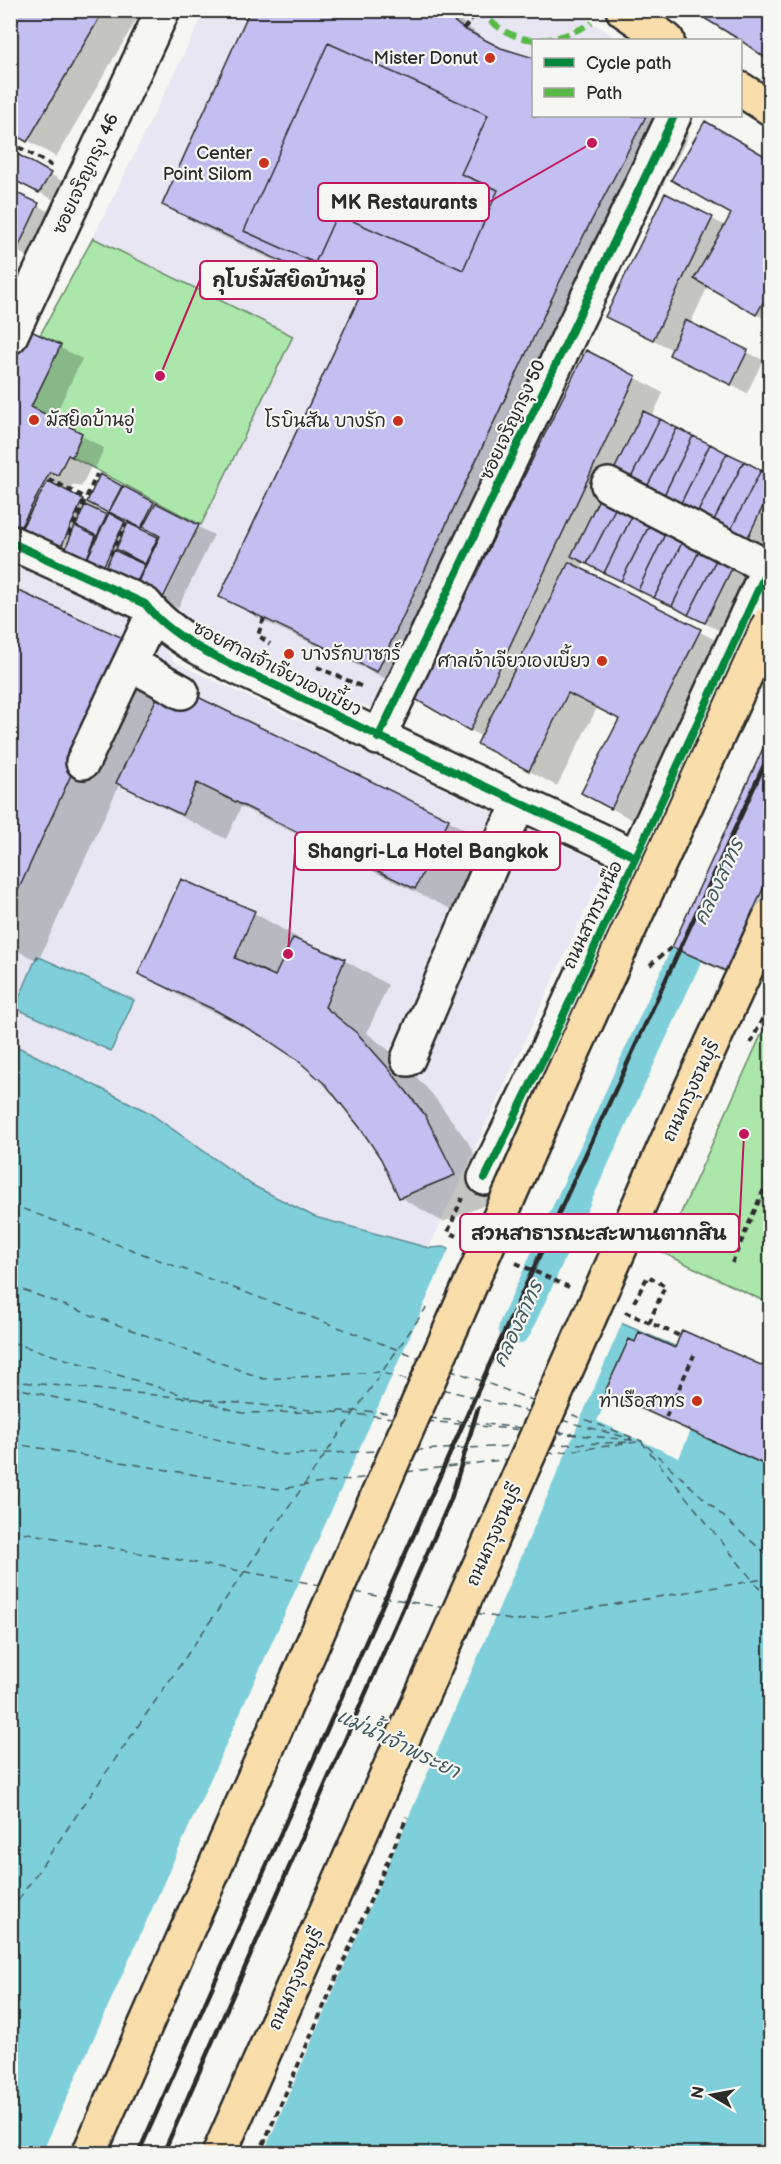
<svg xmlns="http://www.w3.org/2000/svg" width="781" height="2164" font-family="'Balsamiq Sans','Playpen Sans Thai',sans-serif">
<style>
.built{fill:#e7e6f2}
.green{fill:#abe6ab;stroke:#6b886b;stroke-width:1.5}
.water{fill:#7fcfda;stroke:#5d8d94;stroke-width:1.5}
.pier{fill:#f6f6f2}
.shadow{fill:#0003;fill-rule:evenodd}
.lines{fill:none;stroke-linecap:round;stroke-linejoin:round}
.canal{stroke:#7fcfda;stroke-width:33}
.ferry{stroke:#445c60;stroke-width:1.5;stroke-dasharray:8 6;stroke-linecap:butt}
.building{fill:#c4bff1;stroke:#2b2b2b;stroke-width:1.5}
.minor-casing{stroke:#2b2b2b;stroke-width:38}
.major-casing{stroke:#2b2b2b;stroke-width:38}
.path{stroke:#2b2b2b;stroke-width:4;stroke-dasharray:6 4.5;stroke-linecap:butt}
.minor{stroke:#f6f6f2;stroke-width:33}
.major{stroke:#f9deab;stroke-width:33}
.rail{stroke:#2b2b2b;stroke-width:4.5}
.major-bridge-casing{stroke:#2b2b2b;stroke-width:38;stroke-linecap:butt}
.path-bridge{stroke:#2b2b2b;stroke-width:4;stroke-dasharray:6 4.5;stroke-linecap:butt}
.major-bridge{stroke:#f9deab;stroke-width:33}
.quiet{stroke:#58b947;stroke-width:6;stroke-dasharray:12 6;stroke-linecap:butt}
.cycleway-casing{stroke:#f6f6f2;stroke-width:11}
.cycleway{stroke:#00873e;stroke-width:8}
.poi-dot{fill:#c8321e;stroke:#f6f6f2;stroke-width:2}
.labels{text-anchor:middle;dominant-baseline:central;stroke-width:4.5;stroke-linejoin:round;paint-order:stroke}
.poi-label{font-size:18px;fill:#2b2b2b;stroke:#f6f6f2;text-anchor:end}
.street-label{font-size:18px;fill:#2b2b2b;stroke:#f6f6f2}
.water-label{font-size:20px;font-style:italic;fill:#445c60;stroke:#f6f6f2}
.leader{fill:none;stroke:#c2185b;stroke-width:2}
.callout-dot{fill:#c2185b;stroke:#f6f6f2;stroke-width:2}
.callout{fill:#f6f6f2;stroke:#c2185b;stroke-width:2}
.callout-label{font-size:20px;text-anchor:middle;font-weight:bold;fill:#2b2b2b}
</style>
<rect width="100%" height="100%" fill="#f6f6f2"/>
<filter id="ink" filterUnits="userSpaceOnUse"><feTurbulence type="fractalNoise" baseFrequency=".0167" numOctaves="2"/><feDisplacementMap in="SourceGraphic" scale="12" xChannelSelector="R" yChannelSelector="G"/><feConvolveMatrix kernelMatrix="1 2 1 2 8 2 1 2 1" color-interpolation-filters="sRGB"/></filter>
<g filter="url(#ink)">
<path class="built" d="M205,11h368l47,29h-86v76h125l-286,593 -11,-5 -3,8 -159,-76 4,-9 -43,-20 132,-271 -200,-98z
M10,558l136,67 30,38 430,202 -177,383 -114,-31 -63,-32 -104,-73 -137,-69z"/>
<path class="green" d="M93,238l200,98 -92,189 -129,-68 10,-24 -51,-26 29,-62 -20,-10z
M770,1015v289l-107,-51z"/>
<path class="water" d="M37,956l97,44 -23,51 -96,-43z
M10,1043l138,69 104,73 63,32 114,31 15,-1 326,140v766h-759z"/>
<path class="pier" d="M450,1247l173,74 -360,833 -221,-1z
M610,1392l82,36 -13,30 -82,-37z"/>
<path class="shadow" d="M10,10h132l-86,147 -46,-27z
M252,10h200l10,12 31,24 41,70h151l4,8 -2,15 -86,166 -102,220 2,1 134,-149 28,16 -11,24 118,59v78l-6,24 -30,60 -150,-76 -3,8 148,77 -89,177 -57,-31 37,-73 -23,-12 -40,78 -78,-42 3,-7 -65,-39 1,-4 -156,-74 -42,-24 139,-295 -154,-73 -41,-23z
M694,10h76v49z
M706,123l64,37v162l-62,-36 -18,38 73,36 -16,33 -61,-30 -16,-9 3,-4 -66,-34 59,-121 60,31 7,-12z
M10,152l56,31 -10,18 -46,-24z
M10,191l51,27 -22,45 -29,-16z
M28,331l54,28 -29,61 51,28 -9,21 -4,-2 -10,20 -8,-3 -5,9 19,11 13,-28 114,59 -36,73 -57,-27 -19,-15v1l-92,-45 8,-166 -8,-4zM99,507l12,7 -2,4 -12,-6z
M10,589l121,55 41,24 -7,15 283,137 43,25 -32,68 -218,-106 -15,32 -64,-32 -42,-24 -82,178 -28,-14z
M770,736v214l-16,36 -52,-24 -28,-16z
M181,881l73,32 44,25 -2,3 48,19 44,25 -21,48 35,28 30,33 36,48 30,58 -55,22 -43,-25 -18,-39 -20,-30 -35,-44 -30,-26 -35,-23 -79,-37 -43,-25z
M683,1332l87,38v98l-135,-61 -28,-16 68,-41z"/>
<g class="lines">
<path class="canal" d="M515,1328l190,-414"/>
<path class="ferry" d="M10,1204l410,154
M10,1285l254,94 115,-7 32,9
M10,1342l180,55
M449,1369l86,32
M10,1381l385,37
M10,1386l268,69 102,-4
M442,1389l88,23
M198,1399l44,14 78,-1
M337,1411h29l32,3
M429,1418l94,10
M561,1420l71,19
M426,1421l97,9
M557,1432l20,2
M555,1433l87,8 -77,-29
M641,1441l129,161
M10,1443l268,46 91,-12
M549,1445l83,-3
M647,1446l91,84 32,27
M415,1450l100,-4
M546,1454l91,-12
M406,1472l103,-13
M10,1530l310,55
M355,1592l89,16
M476,1613l40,8 254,-43
M10,1912l416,-604"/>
</g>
<path class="building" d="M10,10h94l-77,132 -17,-10z
M250,10h189l25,19 37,19 33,10v58h112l-86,165 -183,391 -158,-75 140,-299 -197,-93z
M691,10h79v51l-30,-21z
M328,43l160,72 -27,59 37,16 -35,80 -126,-56 -22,49 -71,-32z
M705,121l65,38v131l-14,25 -62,-36 37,-65 -60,-34z
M10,150l41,23 -12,20 -29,-15z
M10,190l29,13 -23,49 -6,-3z
M665,193l48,24 -60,123 -48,-23z
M10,267l18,10 -18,33z
M685,320l63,30 -17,35 -62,-30z
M29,330l32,15 -30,62 51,26 -10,24 -4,-2 -10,20 -8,-3 -29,54 -11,-4v-155z
M586,350l50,26 -166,355 -55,-32z
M643,411l17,8 -31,63 -17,-8z
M660,419l17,9 -32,63 -16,-9z
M677,428l16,8 -31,63 -17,-8z
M693,436l17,8 -31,63 -17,-8z
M710,444l17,9 -31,63 -17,-9z
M727,453l17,8 -32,63 -16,-8z
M744,461l17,9 -32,63 -17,-9z
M761,470l9,4v18l-24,49 -17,-8z
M100,474l22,12 -14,27 -21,-11z
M48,481l35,18 -22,48 -40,-18z
M123,486l31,16 -13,26 -32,-16z
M602,493l17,8 -32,63 -16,-8z
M619,501l16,9 -31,63 -17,-9z
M156,503l43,22 -37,75 -26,-14 24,-50 -17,-9z
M85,505l22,10 -10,21 -21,-10z
M635,510l18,8 -32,63 -17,-8z
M109,513l16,9 -22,45 -16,-8z
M653,518l16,8 -31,64 -17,-9z
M128,523l30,14 -13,27 -29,-15z
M75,526l21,10 -10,24 -21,-10z
M669,526l17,9 -32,63 -16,-8z
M686,535l17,8 -31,63 -18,-8z
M703,543l17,9 -32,63 -16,-9z
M114,550l31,15 -11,23 -31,-15z
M720,552l16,8 -31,63 -17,-8z
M569,562l132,67 -90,180 -30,-16 38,-74 -51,-26 -39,78 -52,-27z
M10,587l122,55 -122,266z
M165,681l284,138 -34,70 -218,-106 -15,32 -66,-32z
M770,733v140l-44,98 -54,-24z
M181,879l74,32 -20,47 40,18 18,-38 52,21 -20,48 33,27 30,34 37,47 30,60 -56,23 -18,-39 -20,-30 -35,-44 -30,-26 -33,-22 -46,-26 -79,-37z
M682,1330l88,39v98l-165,-75 24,-53 6,3 4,-10 36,16z"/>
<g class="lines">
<defs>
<path id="minor" d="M10,337l153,-327
M608,485l161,83
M10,542l135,62c31,40 93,63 138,85 116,59 235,112 353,168
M128,667l16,4 38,21
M378,738l296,-622
M83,762l70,-148
M408,1059l98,-229 15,-26
M485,1178l63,-129 222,-485"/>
<path id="major" d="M623,10l44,30
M740,89l30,19"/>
</defs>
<use href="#minor" class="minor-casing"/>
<use href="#major" class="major-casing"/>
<path class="path" d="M464,29l13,-18
M10,142l44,25
M49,479l37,19
M69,535l28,-61
M110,555l16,-32
M264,618l-6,17 12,9
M317,667l48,21
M650,965l22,-18
M751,1043l19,-41
M457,1236l-9,-4 14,-34
M516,1263l53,24
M732,1263l38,-88
M625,1312l55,24
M649,1323l16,-37
M666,1417l28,-62
M259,2154l148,-337"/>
<use href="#minor" class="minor"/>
<use href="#major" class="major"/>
<path class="rail" d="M138,2154l354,-795 278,-607
M163,2154l288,-655 27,-91"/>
<defs>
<path id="major-bridge" d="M89,2154l471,-1074 210,-458
M219,2154l455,-1028 96,-209"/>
</defs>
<use href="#major-bridge" class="major-bridge-casing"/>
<path class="path-bridge" d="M634,1302l14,-26 17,10"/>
<use href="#major-bridge" class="major-bridge"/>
<path class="quiet" d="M476,10c12,9 26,22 40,26 26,10 53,-1 76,-13"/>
<defs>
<path id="cycleway" d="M10,542l135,62c31,40 93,63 138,85 116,59 235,112 353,168
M378,738l296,-622
M485,1178l63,-129 222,-485"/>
</defs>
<use href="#cycleway" class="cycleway-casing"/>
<use href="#cycleway" class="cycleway"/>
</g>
</g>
<g class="poi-dot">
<circle cx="490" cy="58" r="6"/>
<circle cx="264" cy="163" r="6"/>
<circle cx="34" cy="420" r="6"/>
<circle cx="398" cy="421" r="6"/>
<circle cx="289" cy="654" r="6"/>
<circle cx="602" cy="661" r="6"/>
<circle cx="697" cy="1401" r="6"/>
</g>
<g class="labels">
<g class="poi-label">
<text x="478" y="58">Mister Donut</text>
<text x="252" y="153">Center<tspan x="252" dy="21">Point Silom</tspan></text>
<text x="46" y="420" text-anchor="start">มัสยิดบ้านอู่</text>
<text x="386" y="421">โรบินสัน บางรัก</text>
<text x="301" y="654" text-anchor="start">บางรักบาซาร์</text>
<text x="590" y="661">ศาลเจ้าเจียวเองเบี้ยว</text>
<text x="685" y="1401">ท่าเรือสาทร</text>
</g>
<g class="street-label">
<text transform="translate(86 174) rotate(-65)">ซอยเจริญกรุง 46</text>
<text transform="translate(513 420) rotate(-65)">ซอยเจริญกรุง 50</text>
<text transform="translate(277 669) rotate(27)">ซอยศาลเจ้าเจียวเองเบี้ยว</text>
<text transform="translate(593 915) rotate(-65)">ถนนสาทรเหนือ</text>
<text transform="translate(691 1091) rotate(-65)">ถนนกรุงธนบุรี</text>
<text transform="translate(494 1535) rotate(-66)">ถนนกรุงธนบุรี</text>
<text transform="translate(296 1979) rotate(-66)">ถนนกรุงธนบุรี</text>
</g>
<g class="water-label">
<text transform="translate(719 882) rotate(-65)">คลองสาทร</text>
<text transform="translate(518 1324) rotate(-65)">คลองสาทร</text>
<text transform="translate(398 1744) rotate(26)">แม่น้ำเจ้าพระยา</text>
</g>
</g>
<path class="leader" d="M592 143L489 202M160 376L200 280M288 954L295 851M744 1134L739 1233"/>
<g class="callout-dot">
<circle cx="592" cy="143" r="6"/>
<circle cx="160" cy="376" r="6"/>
<circle cx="288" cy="954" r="6"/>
<circle cx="744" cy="1134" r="6"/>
</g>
<g class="callout">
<rect x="318" y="183" width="171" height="38" rx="6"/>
<rect x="200" y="261" width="177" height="38" rx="6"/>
<rect x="295" y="832" width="265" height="38" rx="6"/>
<rect x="460" y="1214" width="279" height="38" rx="6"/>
</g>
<g class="callout-label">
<text x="404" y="209">MK Restaurants</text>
<text x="289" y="287">กุโบร์มัสยิดบ้านอู่</text>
<text x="428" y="858">Shangri-La Hotel Bangkok</text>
<text x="599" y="1240">สวนสาธารณะสะพานตากสิน</text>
</g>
<rect width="781" height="2164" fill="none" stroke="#f6f6f2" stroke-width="36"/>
<rect x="18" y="18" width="745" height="2128" fill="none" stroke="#2b2b2b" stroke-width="2" filter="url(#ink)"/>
<rect x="532" y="39" width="210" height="78" fill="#f6f6f2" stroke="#a5a5a2" stroke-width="1.5"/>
<rect x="544" y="58" width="30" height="9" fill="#00873e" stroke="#a5a5a2" stroke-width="1.5"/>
<text x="586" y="69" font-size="18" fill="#2b2b2b">Cycle path</text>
<rect x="544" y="88" width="30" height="9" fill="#58b947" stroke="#a5a5a2" stroke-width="1.5"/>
<text x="586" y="99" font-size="18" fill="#2b2b2b">Path</text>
<g transform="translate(712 2095) rotate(280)" stroke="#f6f6f2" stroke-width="4.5" paint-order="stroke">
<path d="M0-4.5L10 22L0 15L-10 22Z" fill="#2b2b2b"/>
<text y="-9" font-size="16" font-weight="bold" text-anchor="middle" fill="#2b2b2b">N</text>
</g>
</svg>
